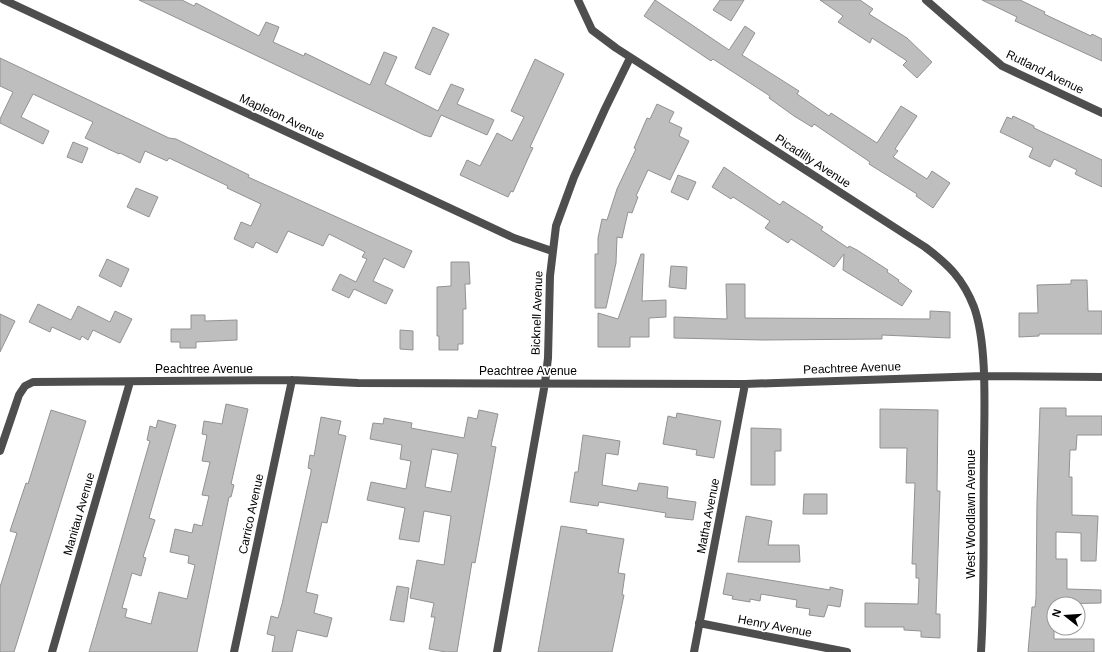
<svg xmlns="http://www.w3.org/2000/svg" width="1102" height="652" font-family="Arial,sans-serif">
<style>
.building{fill:#bebebe;stroke:#929292;fill-rule:evenodd}
.lines{fill:none;stroke-linecap:round;stroke-linejoin:round}
.street{stroke:#4e4e4e;stroke-width:8}
.labels{text-anchor:middle;dominant-baseline:central;stroke-width:3.5;stroke-linejoin:round;paint-order:stroke}
.street-label{font-size:12px;fill:#000;stroke:#fff}
</style>
<rect width="100%" height="100%" fill="#fff"/>
<path class="building" d="M139,0h43l12,6 2,-3 63,33 7,-14 13,5 -6,15 31,14 1,-3 65,32 14,-33 13,5 -12,27 53,27 13,-27 13,5 -7,15 37,16 -7,15 -46,-20 -10,22 -7,-2z
M655,0l74,50 16,-24 10,7 -13,22 57,36 -2,3 32,22 2,-3 46,30 24,-37 16,10 -22,33 3,2 -5,6 34,22 5,-8 18,12 -17,25 -17,-12 1,-2 -48,-30 1,-2 -56,-38 -2,3 -18,-11 -25,-18 1,-2 -57,-37 -2,2 -67,-45z
M720,0h24l-13,21 -18,-11z
M820,0h40l13,9 -4,5 38,24 25,24 -15,16 -14,-13 4,-4 -35,-23 -2,5 -32,-21 5,-6z
M982,0h38l25,12 -1,2 47,22 1,-2 10,5v22l-87,-40 2,-4z
M433,27l16,7 -19,41 -15,-7z
M0,58l169,80 7,1 73,36 -1,2 164,74 -8,17 -20,-10 -11,23 20,9 -7,14 -32,-15 -5,9 -17,-8 8,-16 16,8 11,-23 -5,-2 3,-5 -36,-18 -6,12 -35,-15 -11,22 -21,-11 -3,6 -19,-9 7,-17 10,4 10,-22 -34,-16 1,-2 -59,-28 -2,3 -22,-10 -5,12 -20,-10 -1,1 -34,-16 8,-16 -60,-28 -12,23 28,14 -6,13 -43,-21v-4l13,-27 -13,-6z
M535,59l29,15 -34,73 3,1 -3,6 -17,38 -2,-1 -3,6 -48,-22 7,-15 13,6 17,-33 15,8 12,-24 -13,-6z
M657,104l17,8 -5,10 13,6 -3,8 10,5 -19,39 -22,-10 -12,26 2,1 -6,16 -4,-1 -6,26 -5,-1 -1,26 -10,45h-11v-54h3v-16l4,-19 5,1 10,-31 19,-40 -2,-1 13,-30 3,1z
M1013,116l21,10v2l68,32v27l-27,-13 2,-4 -23,-11 -4,8 -21,-10 4,-9 -33,-16 7,-15 5,2z
M73,142l15,6 -6,15 -15,-6z
M724,167l56,38 3,-4 40,26 -2,3 27,18 1,-2 8,4 31,20 -1,2 12,8 -1,1 14,10 -10,15 -59,-36 1,-16 -10,13 -43,-28 -3,4 -23,-15 5,-7 -37,-24 -2,2 -19,-12z
M678,175l18,7 -8,18 -17,-8z
M136,188l22,9 -9,20 -22,-10z
M641,254h3l-2,47 24,-1v17l-17,1v19h-19v10h-32v-34l20,6z
M107,259l22,10 -8,18 -22,-11z
M451,262h18l1,22h-5l1,25h-3v35h-5v6h-19v-14h-2v-49l14,-1z
M671,266l16,1 -1,22 -17,-2z
M1071,280h16l1,31h14v23h-63v2l-20,1v-24h19l-1,-28 34,-1z
M726,284h19v34l185,1v-8l20,1v26l-68,-3v4l-119,1 -89,-2v-21l53,2z
M38,304l33,16 7,-14 32,16 5,-11 17,8 -12,24 -27,-13 -5,10 -6,-4 -2,4 -28,-13 -2,5 -21,-10z
M0,314l15,7 -15,31z
M191,315h14v6l32,-1v20l-41,2v6h-16v-6h-9v-13h20z
M400,330l13,1v19l-13,-1z
M226,404l22,5 -17,75 3,1 -3,12h-2l-32,155h-108l61,-211 -3,-1 3,-14 6,2 2,-8 18,5 -27,93 6,2 -12,37 3,1 -5,18 -9,-3 -10,35 5,1 -2,8 26,7 8,-32 28,7 8,-34 -7,-2 1,-7 -19,-4 5,-23 17,4 2,-9 8,2 7,-30 -7,-1 8,-33 -8,-1 5,-26 -5,-1 2,-13 18,3z
M1040,408h26v8h36v19h-25l-1,15h-6l-1,27h3v38l26,1 -2,45h-15v-28l-25,-1v27h11v30l34,1v13l-47,1v35h40v13h-66l4,-45h3l1,-9 1,-96z
M880,409l58,1 -1,81h3l-4,123h4v24l-19,-1v-6l-17,-1v-3h-39v-24l53,1 1,-26h-3v-14h-4l3,-81h-9l1,-35h-27z
M51,410l35,11 -72,231h-14v-65l17,-54 -7,-2 16,-48 2,1z
M479,410l19,4 -7,32 5,1 -21,116 -3,-1 -15,90h-11l-17,-3 6,-32h-4l3,-14 -24,-5 7,-38 27,5 7,-49 -27,-5 -5,31 -20,-3 6,-31 -38,-8 4,-18 35,7 5,-28 -11,-2 2,-14 -32,-6 3,-16 10,1 1,-6 28,5 -1,5 53,10 4,-21 9,2zM432,449l26,5 -7,38 -26,-5z
M677,413l44,8 -7,37 -18,-3 1,-5 -34,-6 5,-28 8,2z
M321,417l20,4 -3,13 8,2 -19,87 -5,-1 -16,70 12,3 -4,18 18,5 -5,19 -30,-7 -5,22h-20l3,-16 -8,-2 4,-18 7,2 4,-14 29,-132v-3l-3,-1 2,-13 4,1z
M751,428l30,1v22h-6v34h-24z
M583,435l37,6 -2,14 -12,-2 -4,32 35,6 2,-8 29,4 -1,11 29,4 -3,18 -28,-3 1,-4 -67,-11 -1,4 -28,-4 5,-30h3z
M804,494h23v20h-24z
M746,516l26,5 -4,24h31l1,17h-62z
M561,526l26,4 -1,3 38,6 -6,34 7,1 -3,21h2l-12,57h-74z
M727,573l103,17v-3l13,3 -3,17 -12,-2 -4,12 -15,-2 1,-6 -14,-2 1,-7 -36,-6 -1,7 -10,-2v3l-18,-3 1,-3 -10,-2z
M397,586l12,2 -5,34 -14,-2z"/>
<g class="lines">
<path class="street" d="M4,0l510,238 38,13
M578,0l14,30 24,18 309,199c24,18 38,32 49,60 14,39 10,106 10,148 -1,65 1,131 -3,197
M926,0l76,66 100,47
M0,451l19,-56 6,-9 8,-4 259,-2 66,3 387,1 238,-8 119,1
M699,623l148,29
M52,652l78,-270
M234,652l58,-272
M497,652l48,-269 3,-25 2,-82 6,-50 18,-49 31,-68 25,-51
M694,652l51,-268"/>
</g>
<g class="labels">
<g class="street-label">
<text transform="translate(1045 72) rotate(26)">Rutland Avenue</text>
<text transform="translate(282 117) rotate(25)">Mapleton Avenue</text>
<text transform="translate(813 161) rotate(33)">Picadilly Avenue</text>
<text transform="translate(537 313) rotate(-88)">Bicknell Avenue</text>
<text transform="translate(852 368) rotate(-2)">Peachtree Avenue</text>
<text x="204" y="369">Peachtree Avenue</text>
<text x="528" y="371">Peachtree Avenue</text>
<text transform="translate(79 514) rotate(-74)">Manitau Avenue</text>
<text transform="translate(251 514) rotate(-78)">Carrico Avenue</text>
<text transform="translate(971 514) rotate(-90)">West Woodlawn Avenue</text>
<text transform="translate(708 516) rotate(-79)">Matha Avenue</text>
<text transform="translate(775 626) rotate(11)">Henry Avenue</text>
</g>
</g>
<g transform="translate(1066 616) rotate(287)"><circle r="19" fill="#ffffff" stroke="#999999"/>
<path d="M0-3L7 15L0 10L-7 15Z" fill="#000000"/>
<text y="-6" font-size="11" font-weight="bold" text-anchor="middle" fill="#000000">N</text>
</g>
</svg>
